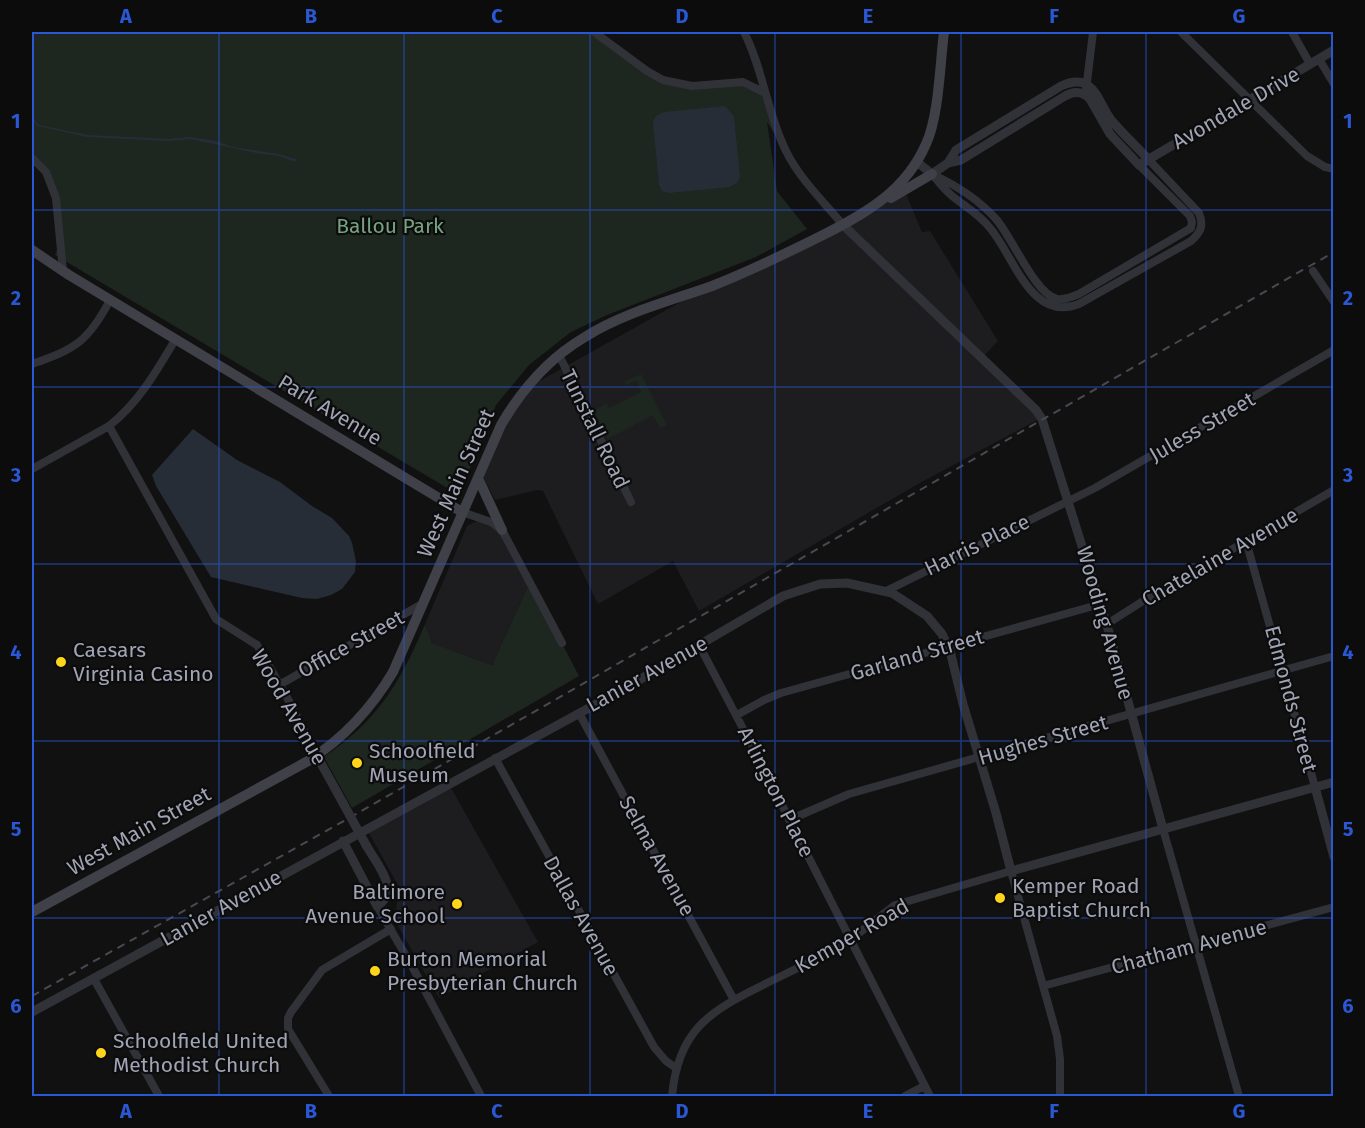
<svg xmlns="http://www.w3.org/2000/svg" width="1365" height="1128" font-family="'Fira Sans',sans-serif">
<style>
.built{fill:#1d1d20}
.green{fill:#1d261f}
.water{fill:#262d37}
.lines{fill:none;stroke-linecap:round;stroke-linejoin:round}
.minor{stroke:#313138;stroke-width:8}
.tertiary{stroke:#313138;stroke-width:9}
.secondary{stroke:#3f4048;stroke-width:10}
.rail{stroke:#484951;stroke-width:2;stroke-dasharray:8 6;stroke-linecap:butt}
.tertiary-bridge{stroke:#313138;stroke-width:9}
.grid{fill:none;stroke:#2a57d4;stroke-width:1.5;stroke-opacity:0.55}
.poi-dot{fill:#ffd51c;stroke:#0c0c0d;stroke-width:2}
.labels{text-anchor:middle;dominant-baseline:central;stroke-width:4.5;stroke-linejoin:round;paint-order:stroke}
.street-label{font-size:21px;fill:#a1a4b5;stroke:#0c0c0d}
.park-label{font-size:21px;fill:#75a27f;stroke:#0c0c0d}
.poi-label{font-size:21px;fill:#a1a4b5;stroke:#0c0c0d;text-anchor:start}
.neatline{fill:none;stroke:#2a57d4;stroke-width:2}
.grid-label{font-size:20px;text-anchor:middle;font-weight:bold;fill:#2a57d4}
</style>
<rect width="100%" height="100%" fill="#111112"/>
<path class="built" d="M901,193l6,3 15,36 8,-1 68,110 -15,16 58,61 -123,66 -219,127 -26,-50 -75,43 -55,-113 -6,-1 -42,10 -14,-28 44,-83 179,-100z
M481,519l15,5 34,58 -38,83 -60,-22 -7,-19 42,-98z
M451,788l87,154 -99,56 -45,-79 6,-30 -31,-56z"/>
<path class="green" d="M32,32h563l58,43 28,10 53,-2 31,10 10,32 25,49 -33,-52 10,69 30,38 -51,28 -149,58 -36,17 -42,33 -33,40 -37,90 -404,-240 3,-8 -7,-58 -4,-10 -15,-17z
M641,374l26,51 -7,3 -7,-13 -45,24 -14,-28 12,-8 3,5 32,-16 -4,-12 -11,5 -2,-3z
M530,582l49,94 -227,132 -28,-51c54,-37 76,-74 101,-133l7,19 60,22z"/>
<path class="water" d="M725,106l9,10 6,61 -3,6 -7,4 -61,6 -7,-2 -3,-6 -6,-63 3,-6 8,-4z
M32,117l7,8 49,10 80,4 22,-2 26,4 17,6 46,7 17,5 -1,3 -16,-6 -18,-2 -71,-15 -22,2 -81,-4 -50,-11z
M193,429l44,31 43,22 32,24 20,12 17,18 3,7 4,18 -1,11 -13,17 -11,6 -14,4 -15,-1 -91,-21 -55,-91 -4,-11z"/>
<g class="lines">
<path class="minor" d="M594,32l53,39 16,9 29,6 51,-4 22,11
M744,32c19,37 23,81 42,119 13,27 37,50 57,74
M1181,32l126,124 18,11 9,2
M1292,32l18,32
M1319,59l15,25
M1086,90l7,-58
M32,158l14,14 10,26 7,73
M932,174c6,7 12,15 19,21 13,11 28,19 39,33 24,28 41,95 89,76l112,-63c10,-9 13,-15 8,-28l-51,-54
M936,176c23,11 43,24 60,43 16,18 39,75 61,80 7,1 15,-2 22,-5l112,-66 1,-6 -2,-6 -51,-51
M1313,271l21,31
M559,355l72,147
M32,364c43,-15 56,-22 78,-64
M109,426l107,193 41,26 32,56 28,55
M32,469l77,-43c30,-24 47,-54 66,-86
M462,512l29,10 11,8 60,113
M1246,541l69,246
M886,591l209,-103 239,-138
M1107,624l36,-23 191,-111
M699,645l50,95 181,356
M279,685l143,-81
M579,713l155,287
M737,715l27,-15 17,-7 320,-89
M495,758l159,289 12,14 10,7
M789,820l60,-26 485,-138
M1163,829l76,267
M377,906l36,62 68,128
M94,979l65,117
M1043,986l291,-79
M329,1096l-41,-67v-11l3,-6 31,-42 69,-41
M672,1096c6,-65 36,-84 91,-111 23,-11 47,-23 70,-35l17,-10 45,-35 116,-34 46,165 3,23v37
M905,1096l19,-10"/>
<path class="tertiary" d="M917,162l15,12 16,-11 13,-3 104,-64c9,-5 17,-5 25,3l20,35 29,31 195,-115
M948,163l8,-13 105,-64c34,-15 36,16 51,35 11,13 24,25 36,38
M843,225l193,185 6,9 67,213 54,197
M317,756l26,47
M1315,787l19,70
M343,841l34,65c25,-15 -1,-43 -11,-61
M32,1012l590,-322 161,-94 37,-12 27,-1 45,10 35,23 15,18 8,17 13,53 33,109 15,58 323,-89"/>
<path class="secondary" d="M891,198l41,-24
M32,250l37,25 393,237
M478,478l24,52
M32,912l276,-151c36,-23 63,-52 85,-89l108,-247c21,-36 48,-67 84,-88 38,-24 85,-36 127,-51 38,-15 75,-33 111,-51 44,-22 83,-45 103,-91 13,-28 14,-81 18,-112"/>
<path class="rail" d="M32,996l326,-183 976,-561"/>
<path class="tertiary-bridge" d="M343,803l23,42"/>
</g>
<path class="grid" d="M219,32v1064M404,32v1064M590,32v1064M775,32v1064M961,32v1064M1146,32v1064M32,210h1302M32,387h1302M32,564h1302M32,741h1302M32,918h1302"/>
<g class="poi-dot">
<circle cx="61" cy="662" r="6"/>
<circle cx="357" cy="763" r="6"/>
<circle cx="1000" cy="898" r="6"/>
<circle cx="457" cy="904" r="6"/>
<circle cx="375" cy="971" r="6"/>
<circle cx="101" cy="1053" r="6"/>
</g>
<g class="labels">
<g class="street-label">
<text transform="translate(1236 108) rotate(-30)">Avondale Drive</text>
<text transform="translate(330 410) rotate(31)">Park Avenue</text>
<text transform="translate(1202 427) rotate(-30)">Juless Street</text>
<text transform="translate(595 429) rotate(64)">Tunstall Road</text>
<text transform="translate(456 483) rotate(-66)">West Main Street</text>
<text transform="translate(977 545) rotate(-26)">Harris Place</text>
<text transform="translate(1220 557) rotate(-30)">Chatelaine Avenue</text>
<text transform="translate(1105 623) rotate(74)">Wooding Avenue</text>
<text transform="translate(351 644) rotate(-29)">Office Street</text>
<text transform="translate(917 655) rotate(-16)">Garland Street</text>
<text transform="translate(647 674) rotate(-29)">Lanier Avenue</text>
<text transform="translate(1291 699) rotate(75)">Edmonds Street</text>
<text transform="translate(289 707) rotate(60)">Wood Avenue</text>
<text transform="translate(1043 740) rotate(-16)">Hughes Street</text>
<text transform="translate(776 792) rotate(63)">Arlington Place</text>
<text transform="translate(139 831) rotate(-29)">West Main Street</text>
<text transform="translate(657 856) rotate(61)">Selma Avenue</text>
<text transform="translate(221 908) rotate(-29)">Lanier Avenue</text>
<text transform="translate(581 916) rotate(61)">Dallas Avenue</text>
<text transform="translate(852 936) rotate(-30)">Kemper Road</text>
<text transform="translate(1189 947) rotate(-15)">Chatham Avenue</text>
</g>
<g class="park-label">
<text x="390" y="226">Ballou Park</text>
</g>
<g class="poi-label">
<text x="73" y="650">Caesars<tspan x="73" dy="24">Virginia Casino</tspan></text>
<text x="369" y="751">Schoolfield<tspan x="369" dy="24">Museum</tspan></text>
<text x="1012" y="886">Kemper Road<tspan x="1012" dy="24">Baptist Church</tspan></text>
<text x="445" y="892" text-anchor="end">Baltimore<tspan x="445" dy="24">Avenue School</tspan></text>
<text x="387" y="959">Burton Memorial<tspan x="387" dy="24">Presbyterian Church</tspan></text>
<text x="113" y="1041">Schoolfield United<tspan x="113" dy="24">Methodist Church</tspan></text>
</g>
</g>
<rect width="1365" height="1128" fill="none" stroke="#0c0c0d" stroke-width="66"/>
<rect x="33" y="33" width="1299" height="1062" class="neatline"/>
<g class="grid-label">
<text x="126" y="23">A</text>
<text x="311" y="23">B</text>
<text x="497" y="23">C</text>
<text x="682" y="23">D</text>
<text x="868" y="23">E</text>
<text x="1054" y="23">F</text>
<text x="1239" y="23">G</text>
<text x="16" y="128">1</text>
<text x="1348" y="128">1</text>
<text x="16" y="305">2</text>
<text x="1348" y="305">2</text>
<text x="16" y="482">3</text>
<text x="1348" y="482">3</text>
<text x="16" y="659">4</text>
<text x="1348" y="659">4</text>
<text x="16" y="836">5</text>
<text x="1348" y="836">5</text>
<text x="16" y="1013">6</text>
<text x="1348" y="1013">6</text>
<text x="126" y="1118">A</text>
<text x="311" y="1118">B</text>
<text x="497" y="1118">C</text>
<text x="682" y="1118">D</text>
<text x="868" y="1118">E</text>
<text x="1054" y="1118">F</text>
<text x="1239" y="1118">G</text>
</g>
</svg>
